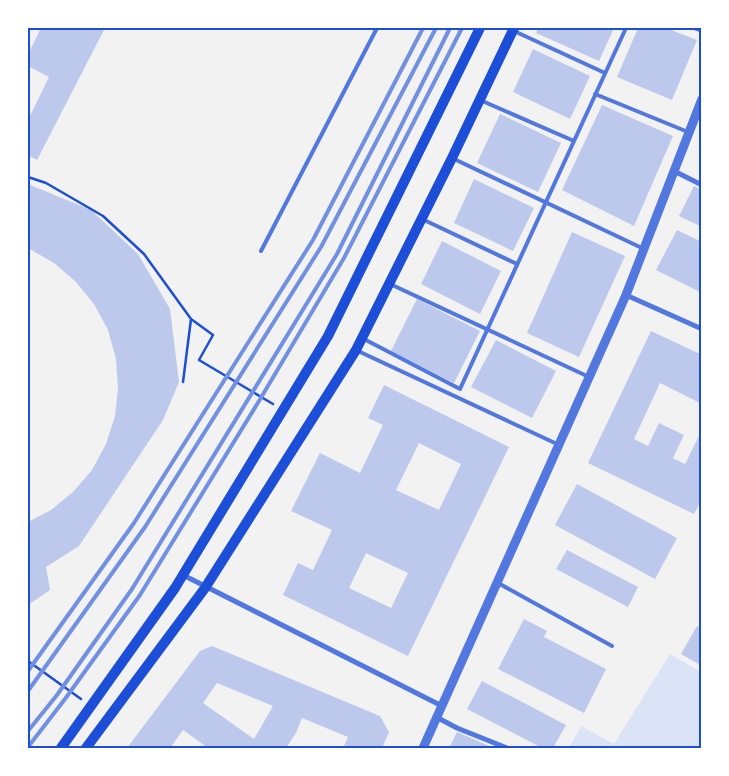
<svg xmlns="http://www.w3.org/2000/svg" width="729" height="776" font-family="'DejaVu Sans',sans-serif">
<style>
.green{fill:#dbe4f7}
.building{fill:#bdc9ec;fill-rule:evenodd}
.lines{fill:none;stroke-linecap:round;stroke-linejoin:round}
.path{stroke:#1d4ed8;stroke-width:2.5}
.service{stroke:#5277de;stroke-width:4}
.minor{stroke:#5277de;stroke-width:5}
.tertiary{stroke:#5277de;stroke-width:9}
.secondary{stroke:#1d4ed8;stroke-width:10}
.rail{stroke:#7290e2;stroke-width:4}
.neatline{fill:none;stroke:#1d4ed8;stroke-width:2}
</style>
<rect width="100%" height="100%" fill="#f2f2f2"/>
<path class="green" d="M670,654l31,18v76h-132l12,-22 33,18z"/>
<path class="building" d="M41,28h64l-68,132 -9,-5v-35l21,-43 -21,-11v-12z
M538,28h76l-15,33 -63,-28z
M638,28h28l31,12 -25,60 -55,-23z
M533,49l57,27 -20,43 -57,-27z
M602,105l71,31 -39,90 -72,-36z
M500,114l61,29 -23,49 -61,-29z
M474,179l60,29 -21,43 -59,-28z
M28,184l63,26 47,44 32,55 9,73 -16,38 -84,126 -33,21 4,23 -22,15v-83l23,-12 22,-18 19,-22 14,-26 9,-28 3,-28 -2,-29 -8,-29 -14,-26 -18,-22 -22,-19 -26,-15z
M694,186l8,4v37l-23,-11z
M677,230l25,12v51l-46,-23z
M572,232l53,24 -46,101 -52,-24z
M442,241l59,30 -21,43 -59,-30z
M417,299l63,32 -26,52 -63,-32z
M651,331l51,24v49l-42,-21 -26,56 14,7 11,-23 25,12 -11,23 12,6 17,-34v68l-8,16 -106,-51z
M496,340l60,31 -24,47 -61,-31z
M384,385l125,62 -101,209 -125,-61 15,-32 15,7 19,-40 -41,-19 29,-58 40,20 23,-48 -15,-7zM419,443l42,21 -22,46 -43,-20zM366,553l42,20 -17,35 -42,-20z
M577,484l100,54 -22,41 -100,-54z
M567,550l71,37 -10,20 -72,-38z
M524,619l23,12 -3,6 62,32 -22,44 -86,-44z
M697,626l5,3v37l-21,-12z
M212,646l168,70 9,16 -7,16h-39l5,-11 -46,-19 -6,15 -10,15h-78l-25,-18 -13,18h-43l73,-97zM217,683l56,23 -19,33 -51,-36z
M482,681l84,44 -13,23h-11l-75,-39z
M457,732l37,16h-45z"/>
<g class="lines">
<path class="path" d="M28,177l18,6 57,33 41,38 47,65 22,16 -14,25 74,44
M183,382l8,-63
M28,661l53,38"/>
<path class="service" d="M694,28l8,3
M514,31l91,42
M595,94l93,38
M480,100l94,41
M454,159l190,90
M422,219l95,45
M261,251l116,-223
M390,284l199,93
M362,338l98,51 166,-361
M358,351l199,93
M498,583l114,63"/>
<path class="minor" d="M674,171l28,14
M626,295l76,34
M183,575l259,131
M438,718l19,10 50,20"/>
<path class="tertiary" d="M423,748l203,-453 76,-196"/>
<path class="secondary" d="M61,748l114,-160 153,-252 152,-308
M86,748l119,-160 151,-238 96,-192 62,-130"/>
<path class="rail" d="M28,671l106,-148 179,-283 110,-212
M28,691l117,-164 176,-280 115,-219
M28,731l29,-36 75,-106 205,-335 113,-226
M28,747l37,-48 75,-104 119,-194 85,-143 118,-230"/>
</g>
<rect width="729" height="776" fill="none" stroke="#ffffff" stroke-width="58"/>
<rect x="29" y="29" width="671" height="718" class="neatline"/>
</svg>
